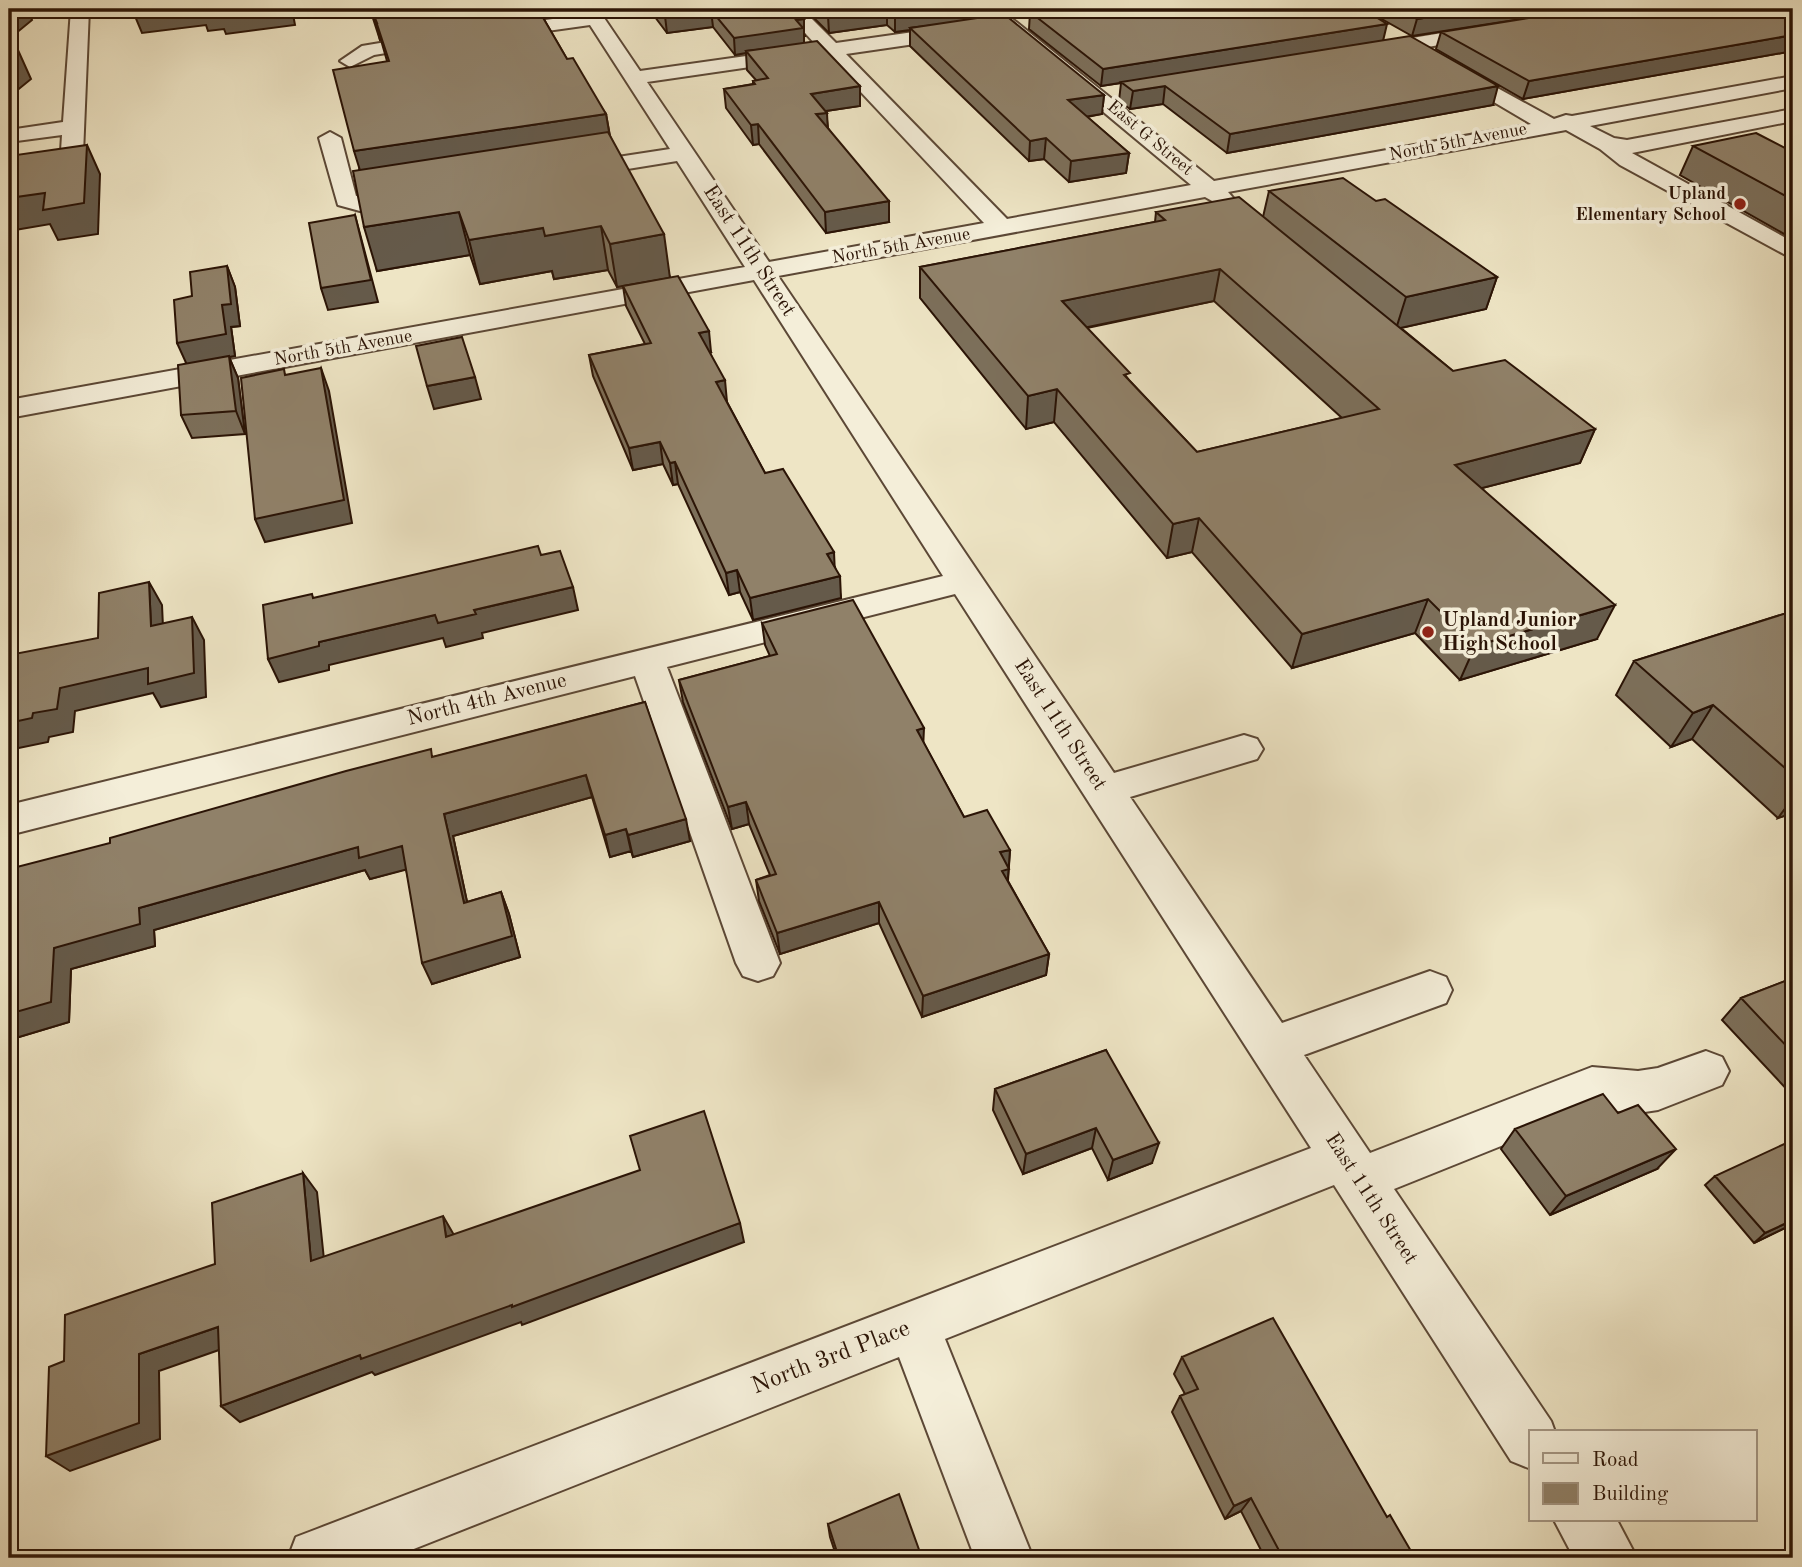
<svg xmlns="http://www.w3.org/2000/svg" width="1802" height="1567" font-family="'Old Standard TT',serif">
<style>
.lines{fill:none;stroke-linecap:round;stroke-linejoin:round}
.minor-casing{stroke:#5c4836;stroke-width:4}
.minor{fill:#f4eed9;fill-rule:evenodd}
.wall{fill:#7c6f5a;stroke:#2b1406;stroke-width:2;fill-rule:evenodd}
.shaded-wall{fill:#655a4a;stroke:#2b1406;stroke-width:2}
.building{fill:#908169;stroke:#2b1406;stroke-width:2;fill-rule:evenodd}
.poi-dot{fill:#8f2418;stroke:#f4eed9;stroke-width:2.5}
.labels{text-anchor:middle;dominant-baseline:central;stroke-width:7;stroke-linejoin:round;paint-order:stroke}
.far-street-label{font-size:18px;fill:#2b1406;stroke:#f4eed9}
.far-poi-label{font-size:18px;font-weight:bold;fill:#2b1406;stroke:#f4eed9;text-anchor:end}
.street-label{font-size:21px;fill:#2b1406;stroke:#f4eed9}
.poi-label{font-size:21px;font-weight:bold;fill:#2b1406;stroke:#f4eed9;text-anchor:start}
.near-street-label{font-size:24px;fill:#2b1406;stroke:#f4eed9}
</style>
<rect width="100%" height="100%" fill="#eee5c5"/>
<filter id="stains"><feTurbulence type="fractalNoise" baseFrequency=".00286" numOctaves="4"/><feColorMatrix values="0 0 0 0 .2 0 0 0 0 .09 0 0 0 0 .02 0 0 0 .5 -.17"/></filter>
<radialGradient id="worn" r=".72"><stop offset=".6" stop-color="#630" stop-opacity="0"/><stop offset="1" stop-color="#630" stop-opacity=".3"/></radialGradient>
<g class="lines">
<defs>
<path id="minor" d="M9,9h55l-9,5 -46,6z
M71,9h18l-6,145 -12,10 -62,10v-14l52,-9 1,-16 -53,7v-12l54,-8z
M580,9h18l42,62 177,-25 -34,-37h19l34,34 127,-18 7,2 2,4 -9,6 -117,17 161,165 184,-34 -211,-176h20l214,172 317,-57 -88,-52 -3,-4 10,-6 104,57 12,-4 6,1 221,-40v12l-203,38 24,12 13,2 166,-31v12l-161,32 161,89v17l-173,-94 -20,-16 -34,-19 -338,62 7,8 -4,5 -8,2 -18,-10 -427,79 336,497 130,-38 13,4 6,10 -6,10 -127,38 152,226 148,-52 16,6 6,13 -6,13 -142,52 66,98 222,-86 46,4 20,-3 48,-17 16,6 7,14 -7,14 -64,25 -20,3 -45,-4 -199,80 157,232 4,11h-24v37l-20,-8 -177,-276 -389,154 88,219h-58l-76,-201 -508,201h-103l8,-21 21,-8 994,-381 -356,-554 -288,73 113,296 -7,13 -15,5 -15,-5 -7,-13 -101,-287 -626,159v-30l934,-229 -189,-296 -745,138v-18l736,-133 -68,-106 -105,17 -11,-7 11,-7 98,-15 -80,-124 -92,13 -9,-6 9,-6 86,-11zM827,56l157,167 -215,39 -122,-180z
M1490,25l9,6 -2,4 -127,22 -10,-6 10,-6z
M434,34l7,2 3,4 -3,4 -67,11 -24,12 -10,-6 22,-15z
M330,132l11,6 15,58 56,-7 8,2 4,5 -4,5 -60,10 -22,-6 -19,-67z
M1554,1520h63l20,38h-63z"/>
</defs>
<use href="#minor" class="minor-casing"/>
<use href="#minor" class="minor"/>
</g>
<path class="wall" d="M370,9h168l29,50 39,55 4,22 60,141 41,75h-1l17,50 38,71 70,94 6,31 -88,22 -13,-28 -11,3 -51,-111 -5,1 -10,-21 -30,6 -40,-94 -4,-21 56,-11 -19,-38 -3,-20 -6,1 -9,-17 -54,9 -2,-8 -72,13 -10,-29 -93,16 -18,-101 28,-109 -6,-21h-1z
M649,9h146l10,27h-2l1,7 56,43v20l-34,5 2,17 61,94 -63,11 -67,-89 -6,1 -27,-37 -2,-19 29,-5v-3l3,-1 -9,-10 -1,-17 -11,2 -22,-28 -46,6z
M805,9h182v8l117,78 -2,19 -15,3 42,36 -3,20 -57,9 -25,-23 -15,2 -119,-115v-16l-15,2 -8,-7 -58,8z
M1003,9h360l20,32 110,64 -266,48 -64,-49 -33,5 -11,-8 2,-18 -20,3 -72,-57 1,-16 -18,2z
M1364,9h222l-174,27z
M1793,9v42l-270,48 -87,-50 5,-17z
M1693,146l100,6v87l-113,-64z
M1269,191l107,10 121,76 -11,32 -85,19 52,43 142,58 -15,34 -98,25 115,151 -137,41 -45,-47 -123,35 -100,-116 -25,6 -113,-136 -28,7 -106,-131v-31l235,-45 1,-10 107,5zM1214,301l128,117 -145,34 -68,-72 -42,-52z
M227,266l8,21 5,39 -9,1 4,29 -6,1 9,21 7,56 -53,4 -11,-23 11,-119z
M1793,611v202l-15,5 -86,-79 -21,8 -55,-52 18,-34z
M762,623l161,119 41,75 46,33 -2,31 41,73 -3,21 -124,42 -43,-94 -99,31 -21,-53 -3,-21 14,-5 -21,-51 -17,5 -49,-127 -4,-22 91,-24 -5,-11z
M645,702l45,139 -57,16 -2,-6 -21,6 -18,-60 -139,39 14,66 34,-10 8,22 11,43 -88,27 -26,-115 -36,10 -5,-9 -211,60 1,16 -84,23 -2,53 -60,18 101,-197 324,-86z
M1793,978v118l-71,-76 19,-22z
M1106,1050l46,113 -44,17 -16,-32 -69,26 -30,-64 2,-21z
M1515,1129l142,40 -107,46 -49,-66z
M1715,1176l78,48 -39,19 -49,-58z
M1182,1357l205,160 28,41h-150l-24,-47 -16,8 -53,-107 8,-16 5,-2 -11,-20z
M828,1524l94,34 -88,-9 -4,-12z"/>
<path class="shaded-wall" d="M9,9h18l5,11 -23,19z
M132,9h160l3,16 -69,9 -2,-5 -16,2 -2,-6 -64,8z
M882,9h5v16l-58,8 -1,-17z
M941,9h46l-1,10 -76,9v2l-15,2v-17z
M1012,9h46l-46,6z
M1485,9h101l-174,27 5,-17z
M711,10l2,17 -46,6 -2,-17z
M804,19v26l-58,6v2l-11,2 -1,-17 62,-18z
M376,23l5,17h-1z
M1387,24l-4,17 -282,45 2,-17z
M1793,35v16l-270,48 6,-18z
M13,39l18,40 -22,18v-55z
M860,86v20l-48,7 -1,-19z
M1165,86l-2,18 -33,5 3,-18z
M1498,86l-5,19 -266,48 3,-19z
M1104,95l-2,19 -36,6 2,-20z
M827,113l1,20 -12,-19z
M606,114l7,41 -246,38 -13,-42z
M758,124l1,20 -6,1 -2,-20z
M1046,138l-2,21 -15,2 1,-20z
M87,145l13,29 -2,60 -40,6 -8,-16 -41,7v-33z
M1129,153l-3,20 -57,9 2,-21z
M889,201v21l-63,11 -1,-21z
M459,212l11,43 -93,16 -13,-44z
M355,215l23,87 -50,8 -7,-22z
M601,226l7,44 -54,9 -2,-8 -72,13 -11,-44 74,-12z
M664,234l6,44 -53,9 -7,-43z
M227,266l8,21 5,39 -9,1 4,29 -6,1 9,21 7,56 -9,-23 -49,-46 -10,-22 45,-38z
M1220,269l-6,32 -155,32 3,-32z
M1497,277l-11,32 -90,20 10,-32z
M709,331l2,21 -9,2 -3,-21z
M321,368l8,23 23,132 -87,19 -10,-23z
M475,377l6,22 -47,10 -7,-23z
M725,380l2,22 -9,1 -2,-21z
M1057,389l-3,33 -28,7 2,-33z
M1595,429l-15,34 -137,35 12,-33z
M660,442l3,22 -30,6 -4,-22z
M675,462l3,22 -5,1 -3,-22z
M1199,518l-7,34 -25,6 6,-34z
M834,552l1,23 -8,-21z
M737,570l3,22 -11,3 -3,-22z
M840,576l1,22 -88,22 -3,-22z
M149,582l13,23 2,44 -13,-23z
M573,587l5,23 -96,23 1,5 -37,9 -3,-9 -114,27v5l-50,12 -11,-23 51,-17 116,-27 39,-5z
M1428,599l-13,34 -123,35 10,-34z
M1615,605l-18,34 -137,41 15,-34z
M192,617l12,23 2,57 -45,10 -8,-14 -78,18 -2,21 -24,5 -1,5 -39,8v-27l24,-10 27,-25z
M1713,705l-21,34 -21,8 22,-34z
M924,728l-1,22 -6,-20z
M586,775l6,22 -139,39 19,89 -8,-22 -20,-89z
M1793,798v15l-15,5z
M746,802l3,22 -17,5 -4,-22z
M686,819l4,22 -57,16 -5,-22z
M626,829l5,22 -21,6 -5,-22z
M402,846l10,22 -42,11 -5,-9 -211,60 1,16 -84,23 -2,53 -60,18v-26l45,-66 85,-40 219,-61z
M1010,850l-3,40 -7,2v-40z
M501,892l8,22 11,43 -88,27 -10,-21z
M879,902v21l-99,31 -3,-21z
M1049,954l-3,21 -124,42 1,-21z
M1096,1128l-4,20 -69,26 3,-20z
M1159,1143l-7,20 -44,17 5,-20z
M1676,1149l-19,20 -107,46 16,-19z
M303,1173l14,19 9,87 -15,-18z
M443,1216l11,19 -8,2z
M1793,1220v4l-39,19 11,-10z
M740,1223l4,19 -222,83 -1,-3 -146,53 -3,-3 -132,50 -19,-16 139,-51z
M218,1327l18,17 -77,27 1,68 -90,32 -24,-15 93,-102z
M1251,1498l-10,13 -16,8 9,-13z"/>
<path class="building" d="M371,9h74l-70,9 2,5h-1z
M445,9h93l29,50 6,-1 33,56 -252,37 -21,-81 56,-9 -14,-43z
M659,9h136l9,10 -8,1 7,8 -69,10 -23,-28 -46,6z
M821,9h61l-54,7z
M888,9h53l-46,6z
M1052,9h311l24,15 -284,45 -73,-57z
M1398,9h87l-68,10z
M1586,9h207v26l-264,46 -88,-49z
M1004,14l100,81 -36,5 61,53 -58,8 -25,-23 -16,3 -120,-113z
M1410,36l88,50 -268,48 -65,-48 -32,5 -12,-9z
M817,41l43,45 -49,8 16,19 -11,1 73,87 -64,11 -67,-88 -7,1 -27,-36 31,-5 -2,-3 15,-3 -22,-27z
M608,132l56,102 -54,10 -9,-18 -56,10 -2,-8 -74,12 -10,-28 -95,15 -11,-56z
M1756,133l37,19v48l-100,-54z
M87,145l-3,58 -41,7 2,-17 -36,5v-42z
M1343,178l33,23 9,-2 112,78 -91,20 -137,-106z
M1239,197l214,174 52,-11 90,69 -140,36 160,140 -140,41 -47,-47 -126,35 -103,-116 -26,6 -116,-135 -29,7 -108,-129 245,-47 -9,-8zM1220,269l159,140 -182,43 -73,-77 6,-2 -68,-72z
M355,215l16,65 -50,8 -12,-65z
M227,266l4,38 -9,1 4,29 -49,9 -3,-43 18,-4 -2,-24z
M678,276l31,55 -10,2 26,47 -9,2 49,91 18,-4 51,83 -7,2 13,22 -90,22 -13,-28 -11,3 -51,-111 -5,1 -10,-21 -31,6 -40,-93 62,-12 -28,-57z
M462,337l13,40 -48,9 -11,-40z
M229,356l7,55 -55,4 -3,-50z
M321,368l23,132 -89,19 -14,-141 43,-9 1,6z
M538,546l3,9 19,-4 13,36 -99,23 2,4 -38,9 -3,-8 -116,27v4l-51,13 -5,-54 49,-11 1,4z
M149,582l2,44 41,-9 2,56 -46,11v-16l-88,20 -3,21 -24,4 -1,5 -23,5v-68l89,-17 1,-45z
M853,600l71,128 -7,2 47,87 23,-7 23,40 -10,2 9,17 -7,2 47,83 -126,42 -44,-94 -102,31 -21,-53 20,-6 -30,-72 -18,5 -49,-127 98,-26 -15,-31z
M1793,611v164l-80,-70 -20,8 -59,-52z
M645,702l41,117 -58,16 -2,-6 -21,6 -19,-60 -142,39 20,89 37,-11 11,44 -90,27 -20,-117 -43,12 -1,-11 -219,61 1,16 -86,24 -3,54 -42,12v-145l101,-26v-5l236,-67 85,-22 1,8z
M1793,978v75l-52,-55z
M1106,1050l53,93 -46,17 -17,-32 -70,26 -31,-65z
M1603,1094l15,19 20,-8 38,44 -110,47 -51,-67z
M704,1111l36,112 -228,84v-2l-151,54 -1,-4 -139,51 -3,-79 -79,27v69l-93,33 3,-89 15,-6 1,-46 150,-51 -3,-61 91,-30 8,88 132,-45 3,21 194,-67 -10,-34z
M1793,1140v80l-28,13 -50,-57z
M1273,1318l114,199 3,-2 25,43h-132l-32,-60 -17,8 -54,-110 18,-7 -16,-32z
M899,1494l23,64h-109l23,-9 -8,-25z"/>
<g class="poi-dot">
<circle cx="1740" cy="204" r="7"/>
<circle cx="1428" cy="632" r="7"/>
</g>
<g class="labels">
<g class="far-street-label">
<text transform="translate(1150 138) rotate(40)">East G Street</text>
<text transform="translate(1458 142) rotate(-11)">North 5th Avenue</text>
<text transform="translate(901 246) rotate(-10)">North 5th Avenue</text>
<text transform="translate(343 348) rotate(-10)">North 5th Avenue</text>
</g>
<g class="far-poi-label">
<text x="1726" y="194">Upland<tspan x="1726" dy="21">Elementary School</tspan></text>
</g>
<g class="street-label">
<text transform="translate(749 251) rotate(57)">East 11th Street</text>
<text transform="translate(487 700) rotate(-14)">North 4th Avenue</text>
<text transform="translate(1060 725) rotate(57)">East 11th Street</text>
<text transform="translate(1371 1199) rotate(57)">East 11th Street</text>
</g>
<g class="poi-label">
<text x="1442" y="620">Upland Junior<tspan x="1442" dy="24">High School</tspan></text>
</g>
<g class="near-street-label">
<text transform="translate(831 1358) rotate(-21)">North 3rd Place</text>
</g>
</g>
<rect width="1802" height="1567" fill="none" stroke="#eee5c5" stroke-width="35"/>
<rect x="10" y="10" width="1781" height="1546" fill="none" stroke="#2b1406" stroke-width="3.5"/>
<rect x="18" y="18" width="1767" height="1532" fill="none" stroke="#2b1406" stroke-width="2"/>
<rect x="1529" y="1430" width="228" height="91" fill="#f4eed9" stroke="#a49785" stroke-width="2"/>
<rect x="1543" y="1453" width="35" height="10" fill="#f4eed9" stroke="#a49785" stroke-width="2"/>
<text x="1592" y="1466" font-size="21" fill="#2b1406">Road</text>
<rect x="1543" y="1483" width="35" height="21" fill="#908169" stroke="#a49785" stroke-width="2"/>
<text x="1592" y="1500" font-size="21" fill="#2b1406">Building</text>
<rect width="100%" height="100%" filter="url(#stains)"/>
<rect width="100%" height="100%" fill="url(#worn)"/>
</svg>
